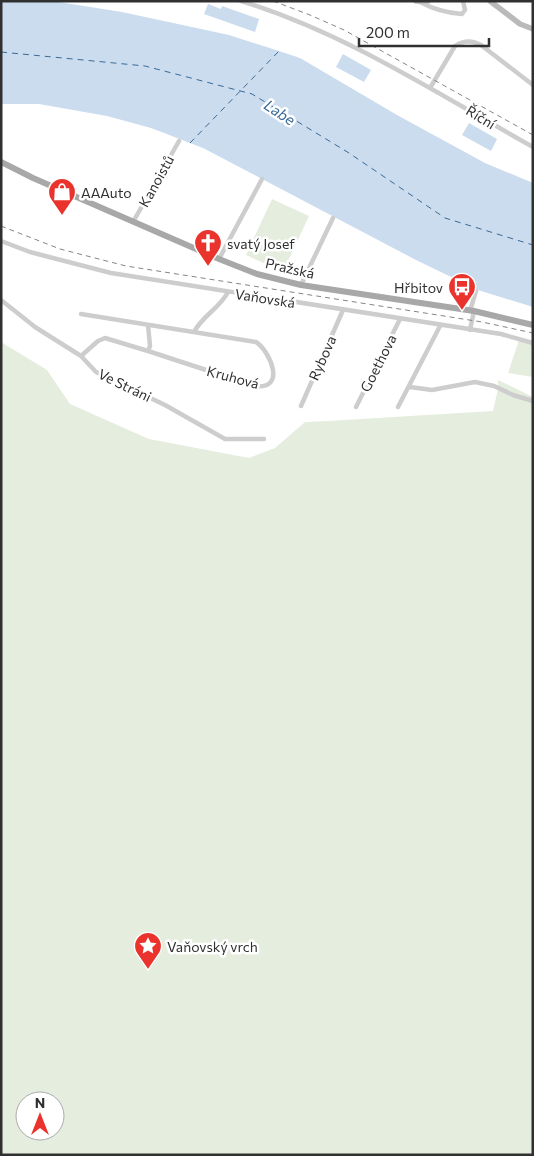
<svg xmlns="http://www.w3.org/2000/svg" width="534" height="1156" font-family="Commissioner,sans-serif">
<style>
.green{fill:#e5edde;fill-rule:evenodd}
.water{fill:#cadcee}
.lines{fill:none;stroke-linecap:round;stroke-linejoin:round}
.ferry{stroke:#3b6a96;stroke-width:1;stroke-dasharray:6 5;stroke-linecap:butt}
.minor{stroke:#cdcdcd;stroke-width:4.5}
.secondary{stroke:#bababa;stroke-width:5.5}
.primary{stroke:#a8a8a8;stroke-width:6}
.rail{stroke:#858585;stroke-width:1;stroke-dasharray:5 4;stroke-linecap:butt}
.labels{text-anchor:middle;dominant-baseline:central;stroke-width:5;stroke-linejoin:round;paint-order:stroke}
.street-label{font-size:14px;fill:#303030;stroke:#fff}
.poi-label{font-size:14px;fill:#303030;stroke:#fff;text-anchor:start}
.water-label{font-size:15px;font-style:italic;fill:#3b6a96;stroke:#fff}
</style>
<rect width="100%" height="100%" fill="#fff"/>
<path class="green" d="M272,199l37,17 -26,56 -37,-17z
M519,340l14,4v33l-25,-4z
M1,342l46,28 23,34 79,35 100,19 26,-10 30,-26 23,-1 165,-10 5,-22v-9l35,17v758h-532zM25,1101h30v30h-30z"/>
<path class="water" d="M1,1h51l70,11 107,23 50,16 21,7 97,57 88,48 48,20v124l-55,-17 -62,-30 -213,-112 -52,-20 -44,-12 -68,-12h-38z
M208,4l13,5 1,-3 37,13 -4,13 -51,-18z
M343,54l28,16 -7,12 -28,-15z
M469,123l28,16 -6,12 -29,-16z"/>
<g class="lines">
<path class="ferry" d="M1,52l144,14 107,28 97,59 96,65 88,27
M190,143l89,-92"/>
<path class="minor" d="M241,1c105,32 197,93 292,146
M420,2c13,7 27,11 42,12l3,-4 -2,-9
M430,88l25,-42c9,-6 17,-6 26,-1l52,40
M133,222l46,-81
M1,241l29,11 81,21 390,61 32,9
M219,259l43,-80
M301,285l32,-67
M1,300l34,27 46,29 15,16 69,33 60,34h39
M470,311l6,-20
M81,314l175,28c14,9 31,48 -1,44l-107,-35 2,-5 -2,-21
M470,330l4,-19
M194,332c8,-16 26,-24 34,-40
M81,356l17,-15 7,-3 43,13
M410,387l22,3 43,-8 19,4 19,9 20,6
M301,406l42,-96
M356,407l44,-88
M398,407l42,-81"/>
<path class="secondary" d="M416,1h12
M490,1l30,23 13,5"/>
<path class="primary" d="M1,162l32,16 186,81 38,15 44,11 173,26 59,14"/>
<path class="rail" d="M273,1l37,14 34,15 189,105
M1,226l59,23 66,17 356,56 51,11"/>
</g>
<defs>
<symbol id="shop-pin" viewBox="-11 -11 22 30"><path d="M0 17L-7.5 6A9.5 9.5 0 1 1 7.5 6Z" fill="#eb332e" stroke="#fff"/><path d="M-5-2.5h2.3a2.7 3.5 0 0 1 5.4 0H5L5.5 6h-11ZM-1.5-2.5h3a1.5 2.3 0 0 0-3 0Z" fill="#fff"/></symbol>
<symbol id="church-pin" viewBox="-11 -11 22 30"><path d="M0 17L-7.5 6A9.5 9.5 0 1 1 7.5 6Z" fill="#eb332e" stroke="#fff"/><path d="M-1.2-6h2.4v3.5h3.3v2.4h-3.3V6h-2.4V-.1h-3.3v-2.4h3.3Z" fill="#fff"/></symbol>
<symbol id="bus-pin" viewBox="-11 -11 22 30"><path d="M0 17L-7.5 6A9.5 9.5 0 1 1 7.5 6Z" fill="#eb332e" stroke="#fff"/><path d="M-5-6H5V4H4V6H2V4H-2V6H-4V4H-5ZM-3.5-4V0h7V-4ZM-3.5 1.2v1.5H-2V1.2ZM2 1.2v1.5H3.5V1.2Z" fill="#fff"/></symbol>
<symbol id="sight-pin" viewBox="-11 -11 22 30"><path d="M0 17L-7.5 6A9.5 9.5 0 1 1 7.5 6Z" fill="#eb332e" stroke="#fff"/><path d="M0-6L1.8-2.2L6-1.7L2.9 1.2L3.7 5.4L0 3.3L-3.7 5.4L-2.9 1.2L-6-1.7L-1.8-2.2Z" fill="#fff"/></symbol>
</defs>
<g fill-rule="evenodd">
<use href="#shop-pin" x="46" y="176" width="32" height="43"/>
<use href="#church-pin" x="192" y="227" width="32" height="43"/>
<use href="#bus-pin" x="446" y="271" width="32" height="43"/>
<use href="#sight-pin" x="132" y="930" width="32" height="43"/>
</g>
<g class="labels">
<g class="street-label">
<text transform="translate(481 117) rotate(31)">Říční</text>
<text transform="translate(156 181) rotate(-61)">Kanoistů</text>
<text transform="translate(290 268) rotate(13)">Pražská</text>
<text transform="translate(265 298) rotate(9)">Vaňovská</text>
<text transform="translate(322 358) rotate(-66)">Rybova</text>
<text transform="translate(378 363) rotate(-63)">Goethova</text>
<text transform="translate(233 377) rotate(15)">Kruhová</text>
<text transform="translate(125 385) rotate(26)">Ve Stráni</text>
</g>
<g class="poi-label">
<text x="81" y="192">AAAuto</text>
<text x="227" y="243">svatý Josef</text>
<text x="443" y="287" text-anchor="end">Hřbitov</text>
<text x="167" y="946">Vaňovský vrch</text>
</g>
<g class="water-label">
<text transform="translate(280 112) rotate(33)">Labe</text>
</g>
</g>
<rect width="534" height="1156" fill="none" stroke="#303030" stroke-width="5"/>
<g transform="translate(40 1116)"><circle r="24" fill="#ffffff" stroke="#acacac"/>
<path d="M0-4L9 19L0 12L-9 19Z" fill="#eb332e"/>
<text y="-8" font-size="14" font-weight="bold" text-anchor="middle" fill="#303030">N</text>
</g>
<path d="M359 38v8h130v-8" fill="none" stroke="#303030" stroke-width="2.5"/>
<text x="366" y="38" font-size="15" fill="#303030" stroke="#ffffff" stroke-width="4" paint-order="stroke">200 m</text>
</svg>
